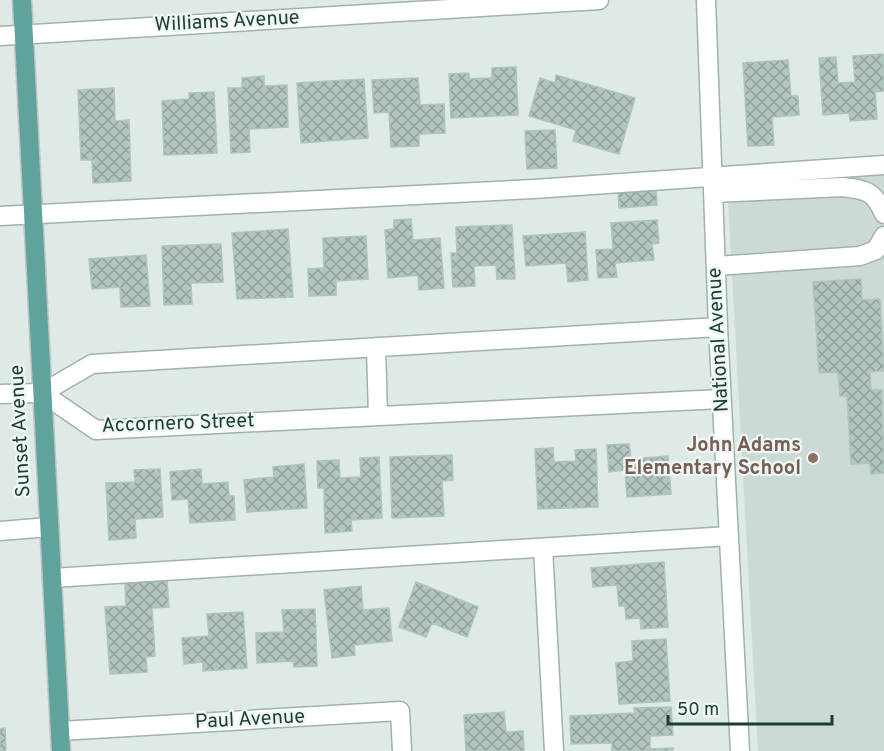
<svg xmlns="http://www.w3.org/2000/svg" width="884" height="751" font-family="Overpass,sans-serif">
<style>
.built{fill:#ccdad6}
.building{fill:url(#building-cross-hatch);stroke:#b0c4bf;stroke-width:1.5}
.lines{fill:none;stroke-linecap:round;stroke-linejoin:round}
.minor-casing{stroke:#a0b2ae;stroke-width:21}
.major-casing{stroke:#bcc4c3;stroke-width:21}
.minor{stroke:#fff;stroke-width:18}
.major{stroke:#5fa39c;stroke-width:18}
.education-dot{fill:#8d6e63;stroke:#eef7f4;stroke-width:2}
.labels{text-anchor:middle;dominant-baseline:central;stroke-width:4.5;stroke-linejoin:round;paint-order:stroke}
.street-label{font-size:20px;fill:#1e3b37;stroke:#eef7f4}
.education-label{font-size:20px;font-weight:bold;fill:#785e54;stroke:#eef7f4;text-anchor:end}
</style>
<defs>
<pattern id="building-cross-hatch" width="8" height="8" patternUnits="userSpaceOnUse" patternTransform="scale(1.5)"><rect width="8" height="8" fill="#b3c5c0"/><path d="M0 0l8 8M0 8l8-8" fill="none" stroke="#91a19d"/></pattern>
</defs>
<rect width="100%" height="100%" fill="#ddeae6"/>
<path class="built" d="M884,156v595h-126l-32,-586z"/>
<path class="building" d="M883,54l1,37 -9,1 2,27 -27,2 -1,-8 -26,2 -4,-57 17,-1 2,26 17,-1 -2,-26z
M788,60l3,36h7l1,19 -27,2 2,28 -26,1 -5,-83z
M516,67l2,48 -67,3 -2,-44 20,-1v6l23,-1v-10z
M556,75l79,23 -16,56 -46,-13 3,-11 -47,-14 11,-38 15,5z
M264,76v10l23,-1 1,42 -39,2 1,23 -19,1 -3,-65h14v-10z
M418,78l2,27 24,-1 1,29 -26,1v12l-28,1 -2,-35 -15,1 -2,-33z
M364,79l4,59 -67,5 -4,-60z
M114,88l1,33 14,-1 2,61 -38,2 -1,-23h-11l-3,-70z
M214,92l3,61 -53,2 -2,-54 27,-2v-6z
M555,130l2,38 -30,1 -2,-38z
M656,186l1,19 -38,3 -1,-19z
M411,219l2,21 27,-2 4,50 -25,2 -1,-15 -30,3 -3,-48 9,-1v-9z
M657,220l2,23 -7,1 2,16 -39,3 2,14 -19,1 -2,-28 17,-1 -2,-26z
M512,225l3,54h-18l-1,-14 -22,1 1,20 -22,1 -2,-34h6l-1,-26z
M288,229l5,68 -56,2 -5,-66z
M585,232l3,48 -20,2 -2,-19 -40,3 -3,-30z
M366,236l2,43 -32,2v14l-27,1 -1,-27 16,-1 -1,-30z
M221,244l2,38 -32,1 1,21 -28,1 -2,-59z
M146,255l4,51 -29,1 -1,-20 -28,2 -3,-30z
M861,279l1,21 18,-1 4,72 -14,1 1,18h11l2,83 -13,1 -1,-11 -19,1 -4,-68h-7l-2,-24 -19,1 -6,-91z
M629,444l2,15 37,-3 3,38 -44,3 -2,-27 -16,2 -2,-27z
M553,448l1,14 22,-1 -1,-11 21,-1 2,58 -60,2 -3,-60z
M452,455l1,25 -11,1 2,35 -52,2 -2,-61z
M379,457l3,61 -31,2 1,11 -27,2 -1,-45h-6l-1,-27 22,-1 1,18 21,-1 -1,-19z
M304,464l3,44 -60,4 -3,-32 30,-3 -1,-10z
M160,469l3,48 -28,2 1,19 -27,2 -3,-57 29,-1 -1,-12z
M201,469l1,15 26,-2 1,14h5l1,24 -45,3 -2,-24 -16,1 -2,-28z
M664,562l4,65 -27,2 -1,-11 -14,1 -1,-13h-6l-2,-21 -24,2 -2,-19z
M167,581l2,26 -17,1 3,48 -9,1 1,15 -37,2 -5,-67 21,-1 -1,-23z
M416,582l62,25 -11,30 -35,-14 -6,14 -27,-10z
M361,586l2,24 26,-2 3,33 -38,4 1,10 -23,3 -8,-68z
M315,609l2,57 -23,1 -1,-6 -36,2 -1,-30 28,-1 -2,-22z
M243,612l4,56 -44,3v-9l-19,2 -2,-26 27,-2 -2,-22z
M666,639l4,62 -51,3 -3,-41 17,-2 -1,-20z
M671,707l2,28 -23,1v13l23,-1v3h-61v-8l-41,1 -1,-28 65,-3 -1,-5z
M504,712l2,20 17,-1 1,20h-58l-2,-36z
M5,728l1,23h-6v-22z"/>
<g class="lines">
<defs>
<path id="minor" d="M706,0l12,327 22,424
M0,36l599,-36
M713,193l130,-6c24,3 31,4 41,27
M0,216l534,-27 350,-24
M716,266l144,-10 16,-6 8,-14
M376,347l2,69
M42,393l54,37 625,-31
M0,394l42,-1 50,-29 626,-37
M0,531l49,-4
M543,548l11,203
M52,578l677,-42
M60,731l340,-20 2,40"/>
<path id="major" d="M22,0l39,751"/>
</defs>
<use href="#minor" class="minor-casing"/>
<use href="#major" class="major-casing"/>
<use href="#minor" class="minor"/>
<use href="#major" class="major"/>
</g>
<circle class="education-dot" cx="813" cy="458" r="6"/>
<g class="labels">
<g class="street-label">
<text transform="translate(227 22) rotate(-3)">Williams Avenue</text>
<text transform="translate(719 340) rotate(-93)">National Avenue</text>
<text transform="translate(178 424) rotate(-2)">Accornero Street</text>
<text transform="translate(21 431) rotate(-93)">Sunset Avenue</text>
<text transform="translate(250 720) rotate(-3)">Paul Avenue</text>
</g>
<g class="education-label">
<text x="801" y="446">John Adams<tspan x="801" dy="23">Elementary School</tspan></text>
</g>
</g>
<path d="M668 715v9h164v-9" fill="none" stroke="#1e3b37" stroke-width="3"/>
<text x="677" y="715" font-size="18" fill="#1e3b37" stroke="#eef7f4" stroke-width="4.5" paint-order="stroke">50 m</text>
</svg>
